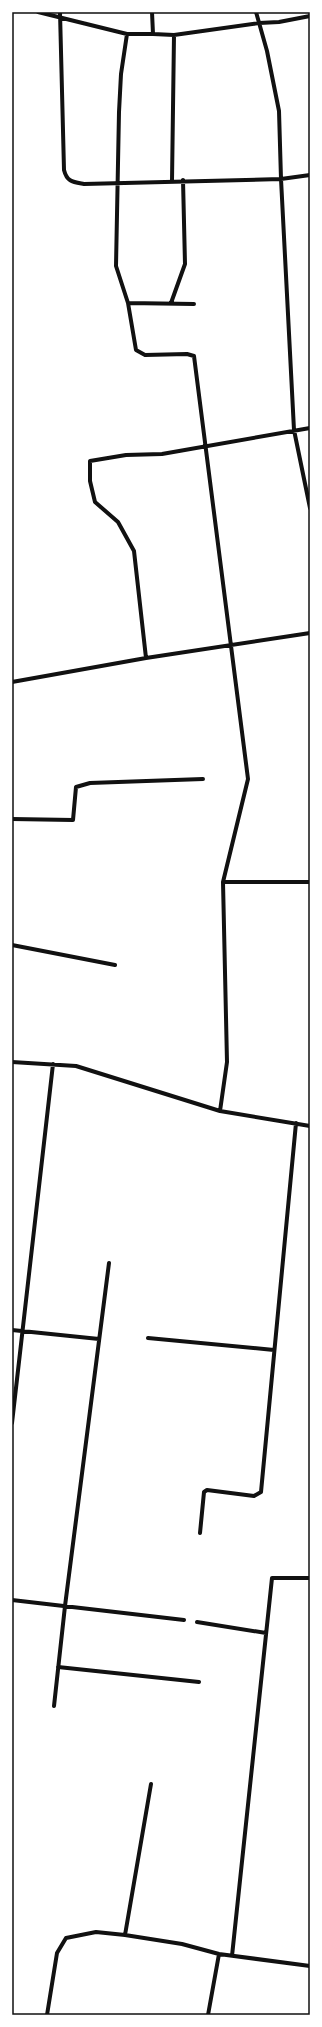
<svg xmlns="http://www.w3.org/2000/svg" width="322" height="2027" font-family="Ubuntu,sans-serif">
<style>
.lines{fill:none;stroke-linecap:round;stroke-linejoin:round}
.minor{stroke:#111;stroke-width:4}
.neatline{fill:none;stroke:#111;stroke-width:1.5}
</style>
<rect width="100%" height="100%" fill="#fff"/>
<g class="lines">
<path class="minor" d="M38,12l89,22h26l21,1 85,-12 20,-1 31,-6
M60,12l4,158c3,12 9,12 20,14l197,-5 29,-4
M152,12l1,22
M256,12l11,39 12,60 2,68 13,251 16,78
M127,34l-6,40 -2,38 -3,154 12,37 8,47 9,5 42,-1 7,2 54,423 -25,103 4,180 -7,49
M172,181l2,-146
M128,303l66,1
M171,303l14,-39 -2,-84
M146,658l-12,-107 -16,-29 -23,-20 -5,-21v-20l36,-6 36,-1 148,-26
M12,682l134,-24 164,-25
M12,819l61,1 3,-33 14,-4 113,-4
M223,882h87
M12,945l103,20
M12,1062l64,4 144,45 90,15
M12,1330l87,9
M148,1338l126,12
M12,1423l41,-359
M200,1533l4,-41 3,-2 47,6 7,-4 35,-369
M12,1600l172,20
M197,1622l69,11
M58,1667l141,15
M54,1706l11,-100 44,-343
M125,1935l26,-151
M232,1956l40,-378h38
M47,2015l10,-62 9,-15 30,-6 29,3 57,9 37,10 91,12
M208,2015l11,-61"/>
</g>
<rect width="322" height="2027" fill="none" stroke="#ffffff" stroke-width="26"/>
<rect x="13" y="13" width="296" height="2001" class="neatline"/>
</svg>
